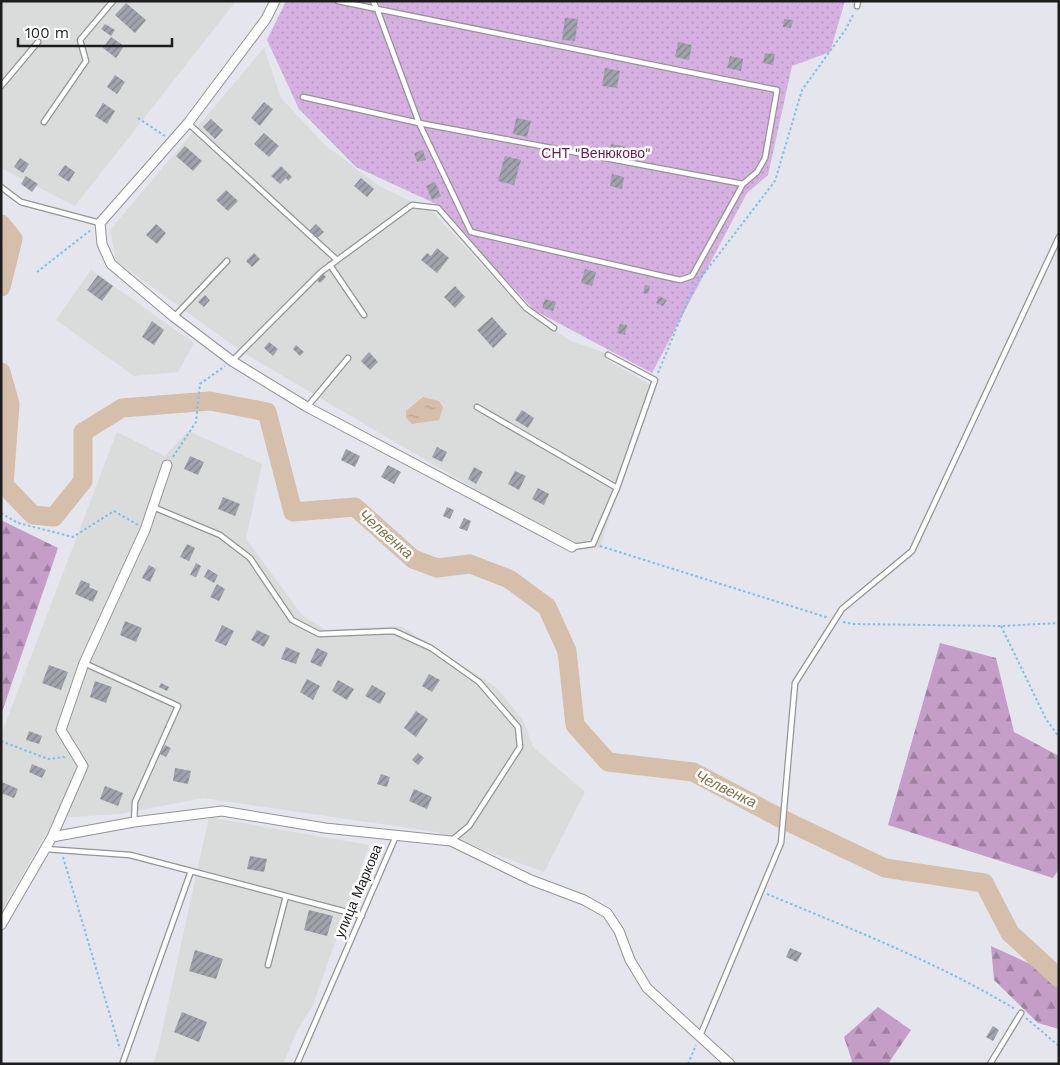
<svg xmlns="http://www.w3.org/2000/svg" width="1060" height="1065" font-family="'Work Sans',sans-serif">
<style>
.residential{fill:#dadbdb}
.grass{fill:url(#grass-dots)}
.forest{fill:url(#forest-firs)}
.water{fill:url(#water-ripples)}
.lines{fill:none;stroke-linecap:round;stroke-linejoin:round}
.river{stroke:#d5beaa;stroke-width:19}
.building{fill:url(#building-hatch)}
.service-casing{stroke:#949494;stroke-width:7}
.minor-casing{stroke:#949494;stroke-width:11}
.path{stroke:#7ac2e8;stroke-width:2;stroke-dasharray:2.5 2.5;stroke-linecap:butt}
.service{stroke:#fff;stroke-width:4.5}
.minor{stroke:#fff;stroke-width:9}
.labels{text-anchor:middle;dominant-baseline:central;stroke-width:5;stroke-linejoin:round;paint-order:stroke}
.park-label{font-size:14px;fill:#6d1951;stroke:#fff}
.street-label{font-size:14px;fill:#1d1d1d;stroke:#fff}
.water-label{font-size:15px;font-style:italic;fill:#837448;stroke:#fff}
</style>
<defs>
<pattern id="grass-dots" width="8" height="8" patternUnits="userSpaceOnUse" patternTransform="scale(1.25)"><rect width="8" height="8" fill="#d5b0e1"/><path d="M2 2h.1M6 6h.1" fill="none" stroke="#b697c1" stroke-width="1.8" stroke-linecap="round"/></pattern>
<pattern id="forest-firs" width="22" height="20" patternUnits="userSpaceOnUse" patternTransform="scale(1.25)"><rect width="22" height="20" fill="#c59ec7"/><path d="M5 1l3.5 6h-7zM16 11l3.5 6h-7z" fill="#9f80a1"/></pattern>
<pattern id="water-ripples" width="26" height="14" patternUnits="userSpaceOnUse" patternTransform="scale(1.25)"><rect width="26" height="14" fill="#d5beaa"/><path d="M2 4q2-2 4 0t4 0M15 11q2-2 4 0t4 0" fill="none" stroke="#b6a392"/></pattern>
<pattern id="building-hatch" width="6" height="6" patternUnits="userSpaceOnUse" patternTransform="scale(1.25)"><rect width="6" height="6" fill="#a0a3ab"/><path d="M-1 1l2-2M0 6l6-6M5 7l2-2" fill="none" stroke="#82848b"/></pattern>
</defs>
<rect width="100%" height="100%" fill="#e4e5ed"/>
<path class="residential" d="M1,1h235l-161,205 -74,-38z
M264,48l17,50 43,46 55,42 54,26 91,99 47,30 34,12v6l46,26 -51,163 -21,2 -335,-197 -128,-92 -6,-31z
M91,270l103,73 -16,29 -44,4 -78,-56z
M188,431l74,33 -16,75 56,76 24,15 75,-4 95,61 27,33 10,27 52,45 -41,80 -108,-40 -233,-34 -83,16 -65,4 -54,94v-177l116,-303 48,24z
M209,817l160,28 -56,160 -16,26 -14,33h-130l6,-19z"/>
<path class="grass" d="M286,1h559l-15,51 -38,14 -24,109 -21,18 -95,180 -118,-63 -98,-106 -80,-37 -57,-58 -32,-69z"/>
<path class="forest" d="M1,520l57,28 -57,167z
M940,643l56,15 18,74 45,24v113l-6,9 -165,-53z
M991,946l68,31v52l-21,-6 -44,-43z
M878,1007l33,23 -23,34h-38l2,-3 -8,-24z"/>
<path class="water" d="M423,397l16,4 4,6 -4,13 -27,4 -6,-6v-7z"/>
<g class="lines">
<path class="river" d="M1,224l12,15 -12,48
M1,372l9,32 -6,81 29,30 21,2 29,-36v-49l39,-24 88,-7 57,11 26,100 62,-5 58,52 24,9 33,-4 39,15 38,28 20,44 8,74 33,37 85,10 87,46 105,50 99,15 26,50 49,45"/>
</g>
<path class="building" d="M126,3l20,17 -11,13 -20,-18z
M565,18l13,1 -3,22 -13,-1z
M784,19l9,1 -2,8 -8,-1z
M105,24l10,6 -4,6 -10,-7z
M111,37l13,9 -8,12 -13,-10z
M678,42l14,3 -3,15 -14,-3z
M765,53l10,1 -2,11 -10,-2z
M730,56l13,3 -2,12 -14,-3z
M605,68l15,3 -3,17 -15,-2z
M115,75l10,7 -8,12 -10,-7z
M264,102l9,7 -13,17 -9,-8z
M103,103l12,8 -8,13 -12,-8z
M516,118l15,3 -4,16 -14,-3z
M211,119l12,11 -8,9 -12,-12z
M264,133l15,13 -10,11 -15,-13z
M611,144l16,3 -2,12 -16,-4z
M185,146l17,15 -9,10 -17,-15z
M423,150l3,10 -9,2 -3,-9z
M505,156l16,4 -7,25 -16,-4z
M20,158l9,6 -6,9 -9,-6z
M65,165l10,7 -6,10 -11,-7z
M281,166l11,11 -4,4 -2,-3 -6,6 -9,-8z
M612,174l12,3 -2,12 -12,-3z
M26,176l12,8 -6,8 -11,-8z
M361,178l13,11 -7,8 -13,-11z
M435,182l6,14 -9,4 -6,-14z
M226,190l12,11 -10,10 -12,-11z
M156,224l10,9 -9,11 -11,-9z
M316,224l8,8 -8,7 -7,-8z
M437,248l12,10 -12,15 -16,-13 6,-7 4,3z
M254,253l6,6 -8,8 -6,-6z
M585,269l11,3 -4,14 -11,-3z
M322,273l4,4 -6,6 -4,-4z
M98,275l15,11 -11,15 -15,-11z
M645,285l5,1 -2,8 -5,-1z
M455,286l10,11 -10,11 -11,-11z
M205,295l5,5 -6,7 -6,-5z
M659,296l8,4 -4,6 -7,-3z
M545,299l11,3 -3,9 -11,-3z
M492,317l15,17 -14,14 -16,-18z
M152,321l12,9 -10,15 -12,-8z
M620,324l7,1 -2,10 -8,-2z
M269,342l9,7 -5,7 -9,-8z
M296,345l8,7 -4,4 -7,-7z
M369,352l9,10 -8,8 -9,-9z
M522,410l12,8 -6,10 -13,-8z
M437,447l10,5 -5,10 -10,-5z
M346,449l14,7 -5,11 -14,-7z
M190,456l14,6 -6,13 -14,-6z
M388,465l13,7 -7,12 -13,-7z
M474,467l9,5 -7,12 -8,-5z
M515,471l11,5 -7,14 -11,-6z
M538,488l11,6 -5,11 -12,-6z
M223,497l17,7 -5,12 -17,-7z
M447,507l7,3 -4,9 -7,-3z
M464,518l7,3 -4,10 -8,-3z
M187,544l8,4 -6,13 -9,-4z
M196,563l5,3 -5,11 -6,-2z
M149,565l7,4 -6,13 -8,-4z
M208,569l10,6 -4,8 -10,-6z
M81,580l9,4 -1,3 9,4 -5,11 -18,-8z
M217,584l8,5 -6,12 -9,-4z
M125,621l17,7 -6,14 -16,-7z
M222,625l12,6 -8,15 -11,-5z
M257,630l13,6 -6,11 -13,-7z
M286,647l14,6 -4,11 -15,-5z
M317,648l11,5 -7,14 -11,-5z
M49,665l19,7 -7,18 -19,-7z
M429,674l11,6 -8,12 -10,-6z
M307,679l13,7 -7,14 -13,-8z
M338,680l16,9 -7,11 -15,-9z
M95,681l17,6 -6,16 -16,-6z
M161,683l8,4 -2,4 -8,-4z
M372,685l14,8 -6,11 -15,-8z
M416,711l12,8 -12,18 -12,-9z
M29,731l13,5 -3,8 -13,-4z
M165,745l6,3 -5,9 -6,-3z
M418,753l6,5 -6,7 -6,-5z
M32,764l14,6 -4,8 -13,-6z
M175,768l16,3 -3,13 -15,-3z
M381,774l9,3 -3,10 -10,-3z
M2,782l16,7 -4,9 -13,-5z
M105,786l18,7 -5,13 -18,-7z
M414,789l18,8 -5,12 -18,-8z
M250,856l17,3 -3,13 -17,-3z
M309,910l24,6 -6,20 -23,-6z
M790,948l12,5 -5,9 -11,-5z
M195,950l28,9 -7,20 -27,-8z
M182,1012l25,10 -8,20 -25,-10z
M993,1026l6,4 -6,11 -7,-4z"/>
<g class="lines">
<defs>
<path id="service" d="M338,1l39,8 400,81 -12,68 -8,14 -14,12 -51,92 -12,4 -209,-48 -52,-109 -42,-114 -4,-8
M857,6l1,-5
M1,86l37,-44
M303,97l116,26 324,61
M44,122l42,-61 -6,-21 33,-39
M188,123l149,137
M1,187l20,15 79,21
M330,265l34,50
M174,317l53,-56
M232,361l89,-89 91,-67 26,3 88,100 28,20
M307,407l41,-49
M477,407l140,81
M153,507l67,28 30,23 42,62 27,14 75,-3 37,17 48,34 39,45 2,20 -51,79 -18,15
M572,547l21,-3 24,-56 38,-108 -47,-25
M84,663l94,43 -43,96 -1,20
M45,849l85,6 232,61
M268,965l18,-69
M700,1036l81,-193 14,-160 47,-74 70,-58 147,-314
M123,1062l68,-191
M297,1064l99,-228
M990,1064l31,-51"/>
<path id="minor" d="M275,1l-9,18 -78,104 -88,100 2,21 9,20 63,53 58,44 75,46 265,140
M52,837l82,-15 88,-11 103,17 126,13 80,39 53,20 23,13 12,18 11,29 17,28 83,76
M1,925l51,-88 31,-71 -22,-36 23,-67 61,-133 22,-65"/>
</defs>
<use href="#service" class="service-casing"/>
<use href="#minor" class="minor-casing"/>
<path class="path" d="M138,118l27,18
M37,272l55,-43
M658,373l35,-85 82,-107 27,-91 44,-61 8,-16
M173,457l23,-35 4,-38 25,-18
M1,513l17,10 55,14 41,-26 24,14
M600,546l229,72
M843,622l10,2 148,2 58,-3
M1001,626l45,93 13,18
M1,741l47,18 17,-2
M63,857l57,192
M767,894c84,35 170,68 248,115
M1026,1018l33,28
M688,1064l8,-19"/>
<use href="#service" class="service"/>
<use href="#minor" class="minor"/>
</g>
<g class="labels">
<g class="park-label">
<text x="596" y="153">СНТ "Венюково"</text>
</g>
<g class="street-label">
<text transform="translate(358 891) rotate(-67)">улица Маркова</text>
</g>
<g class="water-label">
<text transform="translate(386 534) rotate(41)">Челвенка</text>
<text transform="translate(726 789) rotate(26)">Челвенка</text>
</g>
</g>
<rect width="1060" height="1065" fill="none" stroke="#1d1d1d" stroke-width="5"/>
<path d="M18 38v8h154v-8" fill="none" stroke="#1d1d1d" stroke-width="2.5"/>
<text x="25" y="38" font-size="15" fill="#1d1d1d" stroke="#ffffff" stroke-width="4" paint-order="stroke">100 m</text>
</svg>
